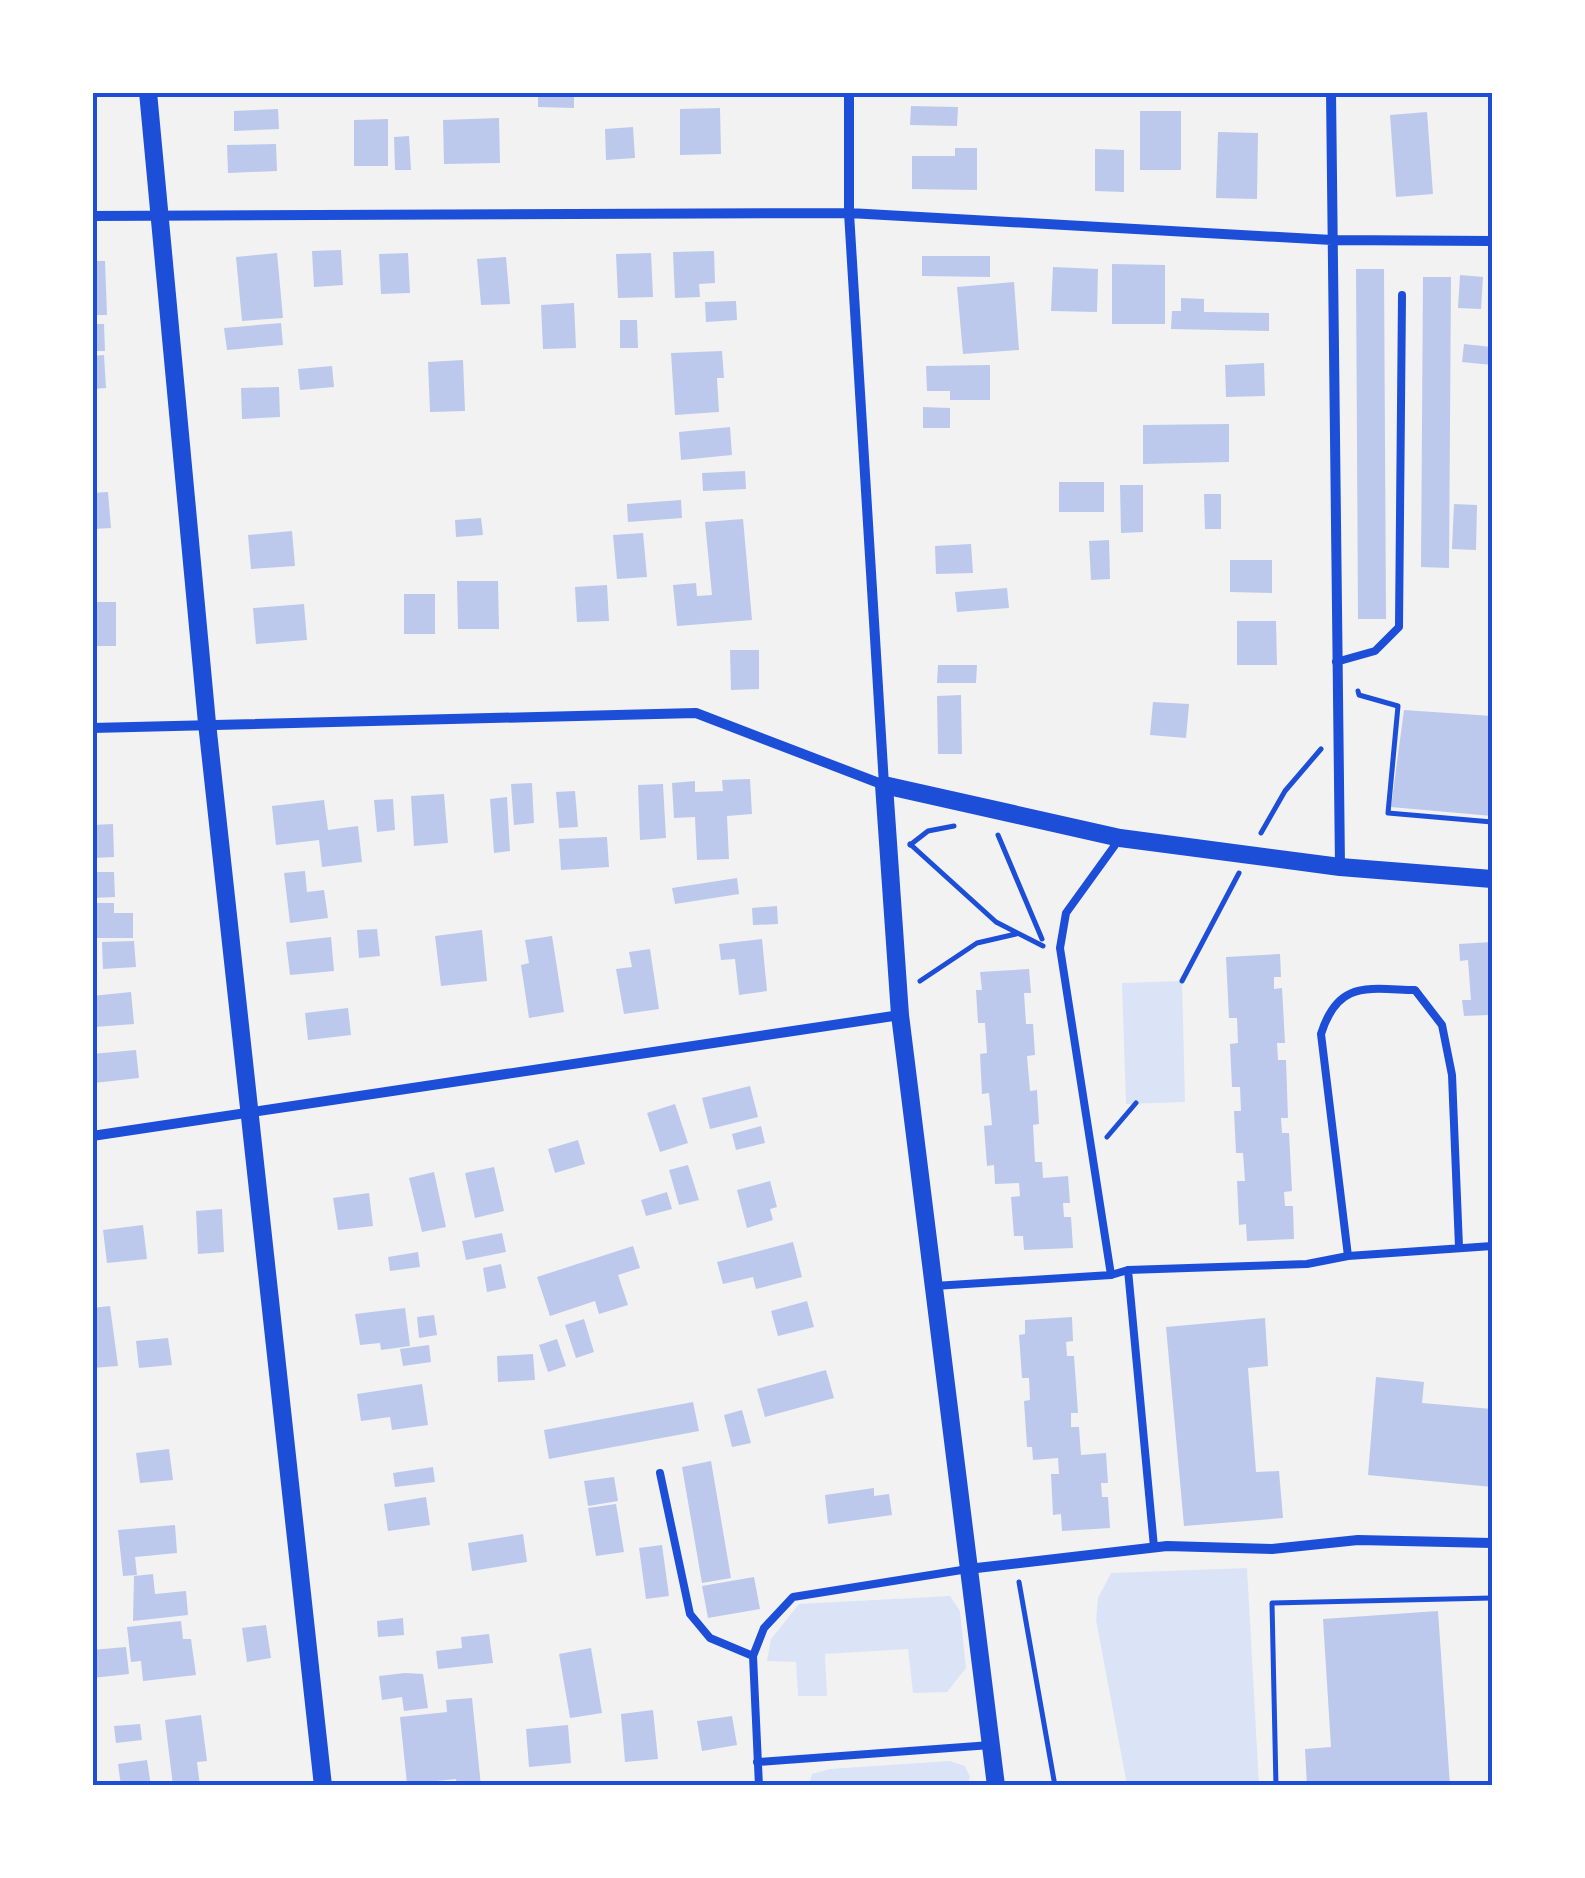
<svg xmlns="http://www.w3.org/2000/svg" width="1585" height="1878" font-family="'IBM Plex Sans',sans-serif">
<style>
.green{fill:#dbe4f7}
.building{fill:#bdc9ec}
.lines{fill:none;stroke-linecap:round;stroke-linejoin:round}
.path{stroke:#1d4ed8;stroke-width:5}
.service{stroke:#1d4ed8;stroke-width:8}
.minor{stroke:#1d4ed8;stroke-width:10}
.tertiary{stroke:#1d4ed8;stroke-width:18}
.neatline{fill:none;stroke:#1d4ed8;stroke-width:4}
</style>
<rect width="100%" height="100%" fill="#f2f2f2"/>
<path class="green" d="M1182,981l3,121 -59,2 -4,-121z
M1247,1568l12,217h-132l-31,-165 2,-22 13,-25z
M950,1596l10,15 6,57 -19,24 -34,1 -5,-44 -83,5 2,42h-29l-2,-34 -29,-1 4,-22 28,-35z
M950,1761l15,5 5,11 -3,8h-158l3,-11 18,-5z"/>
<path class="building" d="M538,92h36v16l-36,-1z
M911,106l47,1 -1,19 -47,-1z
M720,108l1,46 -41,1v-46z
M278,109l1,20 -45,2v-20z
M1140,111h41v59h-41z
M1427,112l6,82 -37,3 -6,-82z
M499,118l1,45 -56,1 -1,-44z
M388,119v47h-34v-46z
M633,127l2,31 -29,2 -1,-31z
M1218,132l40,1 -1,66 -41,-1z
M409,136l2,34h-16l-1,-33z
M276,144l1,27 -49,2 -1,-28z
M955,148h22v42l-65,-1v-33h43z
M1095,149l29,1v42l-29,-1z
M341,250l2,35 -29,2 -2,-36z
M714,251l1,32 -16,1 1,13 -25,1 -2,-46z
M277,253l6,65 -41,3 -6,-64z
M408,253l2,40 -29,1 -2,-40z
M651,253l2,44 -35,1 -2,-44z
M922,256h68v21l-68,-1z
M506,257l4,47 -29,1 -4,-46z
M92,261h13l2,54h-15z
M1112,264l53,1v59h-53z
M1053,267l45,2 -1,43 -46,-1z
M1356,269h28l2,350h-28z
M1460,275l23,2 -2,32 -23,-1z
M1423,277h28l-2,291 -28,-1z
M1014,282l5,68 -56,4 -6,-67z
M1181,298l23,1v13l65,1v18l-98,-2 1,-18h9z
M736,301l1,19 -31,2 -1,-20z
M574,303l2,45 -33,1 -2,-44z
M620,320h17l1,28h-18z
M281,323l2,22 -56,5 -3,-22z
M92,324h12l1,27h-13z
M1464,344l28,3v18l-30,-3z
M722,351l2,27h-7l2,34 -44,3 -4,-62z
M104,355l2,33 -14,1v-33z
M463,360l2,51 -35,1 -2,-50z
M1264,363l1,33 -39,1 -1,-32z
M990,365v35h-40v-9h-23l-1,-25z
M332,366l2,21 -34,3 -2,-21z
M279,387l1,30 -38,2 -1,-31z
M923,407l27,1v20h-27z
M1229,424v38l-86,2v-39z
M730,427l2,28 -51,5 -2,-28z
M745,471l1,18 -43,2 -1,-18z
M1059,482h45v30h-45z
M1120,485h23v47l-22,1z
M108,492l3,36 -19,1v-36z
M1204,494h17v35h-16z
M681,500l1,18 -54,4 -1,-18z
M1454,504l23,1 -1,45 -24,-1z
M481,518l2,17 -27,2 -1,-17z
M743,519l9,101 -75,6 -4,-41 23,-2 1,13 15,-1 -7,-73z
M292,531l3,35 -44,3 -3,-34z
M643,533l4,44 -30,2 -4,-44z
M1109,540l1,39 -19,1 -2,-39z
M971,544l2,29 -37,1 -1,-28z
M1230,560h42v33l-42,-1z
M457,581h41l1,48h-41z
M607,585l2,36 -32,1 -2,-35z
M1007,588l2,20 -52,4 -2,-20z
M404,594h31v40h-31z
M92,602h24v44h-24z
M304,604l3,36 -51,4 -3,-36z
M1237,621h39l1,44h-40z
M730,650h29v39l-28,1z
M938,665h39l-1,18h-39z
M961,695l1,59h-24l-1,-58z
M1153,702l36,2 -3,34 -36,-3z
M1404,710l88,6v100l-101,-9z
M750,779l2,35 -25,2 2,43 -32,1 -2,-43 -21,1 -2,-35 23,-2v11l28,-1 -1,-11z
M532,783l2,40 -20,2 -3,-41z
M663,784l3,54 -26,2 -2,-55z
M575,791l3,36 -19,1 -3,-36z
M444,794l4,49 -34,3 -3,-50z
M507,797l3,54 -16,2 -4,-54z
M393,799l2,31 -18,2 -3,-32z
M324,800l4,30 30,-4 4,36 -40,5 -3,-27 -43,5 -4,-39z
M113,824l1,33 -22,1v-33z
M607,837l2,30 -48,3 -2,-31z
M305,871l2,21 17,-2 4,28 -38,5 -6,-50z
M92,872h22l1,25 -23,1z
M737,878l2,16 -64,10 -3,-16z
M92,903h22v10h19v25h-41z
M777,906l1,18 -25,1 -1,-17z
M377,929l3,27 -21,2 -2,-28z
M482,930l5,51 -46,5 -6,-50z
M552,936l12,76 -35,6 -8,-53 8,-2 -4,-23z
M331,937l3,34 -44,4 -4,-33z
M762,939l5,52 -28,4 -4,-36 -14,1 -2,-16z
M134,941l2,26 -33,2 -1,-27z
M1492,942v80h-2l-1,-7 -25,1 -2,-16h9l-3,-40 -8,1 -1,-17z
M650,949l9,60 -35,5 -8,-45 16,-2 -3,-15z
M1280,954l1,23h-7v12l8,-1 3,55h-8l1,17h8l2,58h-7l1,15h7l3,58 -8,1 1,14h8l1,33 -47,2 -1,-17 -7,1 -2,-44h8l-2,-28h-7l-2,-42h7l-1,-24h-8l-2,-43 8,-1 -1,-25h-8l-3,-61z
M1029,969l2,24h-7l2,31h7l2,31 -8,1 3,35 7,-1 2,34 -6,1 2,37h7l1,16 25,-2 2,27h-7l1,14h7l2,31 -49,2 -1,-14h-9l-3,-39 9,-1 -1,-13 -24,1 -1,-19 -7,1 -3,-40 8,-1 -3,-32 -7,1 -2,-40 7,-1 -2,-30h-7l-2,-33h6l-2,-18z
M131,992l3,32 -40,3 -2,-31z
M348,1008l3,27 -43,5 -3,-27z
M136,1050l3,28 -45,5 -2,-29z
M750,1086l8,31 -48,12 -8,-31z
M675,1104l13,39 -28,9 -13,-39z
M761,1126l4,17 -29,7 -4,-16z
M578,1140l7,24 -30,9 -7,-24z
M688,1165l11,35 -20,5 -10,-35z
M494,1167l10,44 -29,7 -10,-45z
M434,1172l12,55 -24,5 -13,-54z
M770,1181l7,26 -7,2 3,11 -26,8 -10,-38z
M667,1192l5,17 -26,7 -5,-16z
M369,1193l4,33 -35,4 -5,-32z
M222,1209l2,43 -26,2 -2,-43z
M143,1225l4,34 -40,4 -4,-33z
M502,1233l4,19 -40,8 -4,-19z
M793,1242l9,35 -46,12 -3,-12 -30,7 -6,-22z
M633,1246l7,22 -22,7 10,30 -29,9 -4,-13 -45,15 -13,-39z
M418,1252l2,15 -30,4 -2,-14z
M501,1264l5,24 -19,4 -4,-24z
M807,1301l7,26 -36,9 -7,-25z
M110,1306l8,60 -26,2v-60z
M405,1308l5,38 -29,4 -1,-7 -20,2 -5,-31z
M434,1315l3,20 -18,3 -2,-21z
M1072,1317l1,24 -7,1 1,14h7l4,57h-7v14h8l2,28 25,-2 2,30h-7l1,14h6l2,31 -48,3 -1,-17 -8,1 -2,-41h8l-1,-16 -25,2 -1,-13h-5l-3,-46 6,-1 -1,-22h-7l-3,-43 6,-1v-14z
M1265,1318l3,48 -20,2 8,104 23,-1 4,47 -99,8 -18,-199z
M584,1319l10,33 -18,6 -11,-33z
M168,1338l4,27 -33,3 -3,-27z
M557,1339l9,27 -18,6 -9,-27z
M429,1345l2,17 -28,4 -3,-17z
M533,1354l2,26 -37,2 -1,-26z
M826,1370l8,28 -69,19 -8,-28z
M1376,1377l48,5 -2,21 70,6v78l-124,-12z
M422,1384l6,41 -36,5 -2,-13 -29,4 -4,-27z
M693,1402l6,29 -150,28 -5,-29z
M742,1410l9,33 -19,4 -8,-32z
M169,1449l4,31 -33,3 -4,-30z
M711,1461l20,117 -29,5 -20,-116z
M433,1467l2,15 -40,5 -2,-14z
M614,1477l4,24 -30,5 -4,-25z
M874,1488v8l15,-2 3,21 -64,9 -3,-29z
M426,1497l4,28 -42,6 -4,-27z
M616,1504l8,48 -28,4 -8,-48z
M175,1525l2,28 -42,4 2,18 -14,1 -5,-46z
M523,1534l4,28 -55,9 -4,-28z
M662,1545l7,51 -23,3 -7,-51z
M153,1574l2,20 31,-3 2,24 -55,6 1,-45z
M754,1577l6,32 -52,9 -6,-32z
M1438,1611l12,175h-143l-2,-37 26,-2 -8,-128z
M403,1618l1,17 -26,2 -1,-16z
M181,1621l2,18h8l5,36 -53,6 -2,-20 -10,1 -4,-35z
M266,1625l5,33 -24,4 -5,-34z
M489,1634l4,29 -55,6 -2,-18 26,-3 -1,-11z
M126,1647l3,27 -37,4v-28z
M591,1648l11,65 -32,5 -11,-64z
M405,1673l18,1 5,34 -24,3 -2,-14 -20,3 -3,-24z
M472,1698l9,88h-24l-1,-7 -49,5 -7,-67 47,-5 -1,-12z
M653,1710l5,49 -33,3 -4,-48z
M201,1715l6,46 -10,1 3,24h-27l-8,-66z
M732,1716l5,29 -35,6 -5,-30z
M140,1724l2,16 -26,3 -2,-17z
M568,1725l3,38 -42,4 -3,-38z
M147,1760l4,26h-30l-3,-22z"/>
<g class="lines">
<path class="path" d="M1358,691l1,4 39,11 -10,107 104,9
M1261,833l24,-42 36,-42
M998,835l44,104
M910,844l86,78 47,24
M910,845l18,-14 26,-5
M920,981l57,-38 39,-9
M1182,981l57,-108
M1107,1137l29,-34
M1019,1582l36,204
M1276,1786l-4,-183 220,-5"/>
<path class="service" d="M1336,662l39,-11 24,-24 3,-332
M1348,1256l-27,-222c17,-54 46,-45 94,-44l27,35 10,50 7,172
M1128,1270l26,277
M1111,1275l-51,-327 6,-35 52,-72
M934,1286l177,-11 17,-5 179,-6 41,-8 144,-10
M660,1473l30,141 20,24 43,18
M757,1762l234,-17
M759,1786l-6,-130 11,-28 29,-31 175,-28"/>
<path class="minor" d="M1331,92l9,775
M92,216l757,-3 483,27 160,1
M92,728l604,-15 188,72 -35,-572v-121
M92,1136l808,-121
M968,1569l199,-23 105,3 86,-9 134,3"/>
<path class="tertiary" d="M148,92l59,631 116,1063
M996,1786l-96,-771 -16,-230 236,53 220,29 152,12"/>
</g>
<rect width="1585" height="1878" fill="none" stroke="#ffffff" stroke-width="190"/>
<rect x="95" y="95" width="1395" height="1688" class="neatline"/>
</svg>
